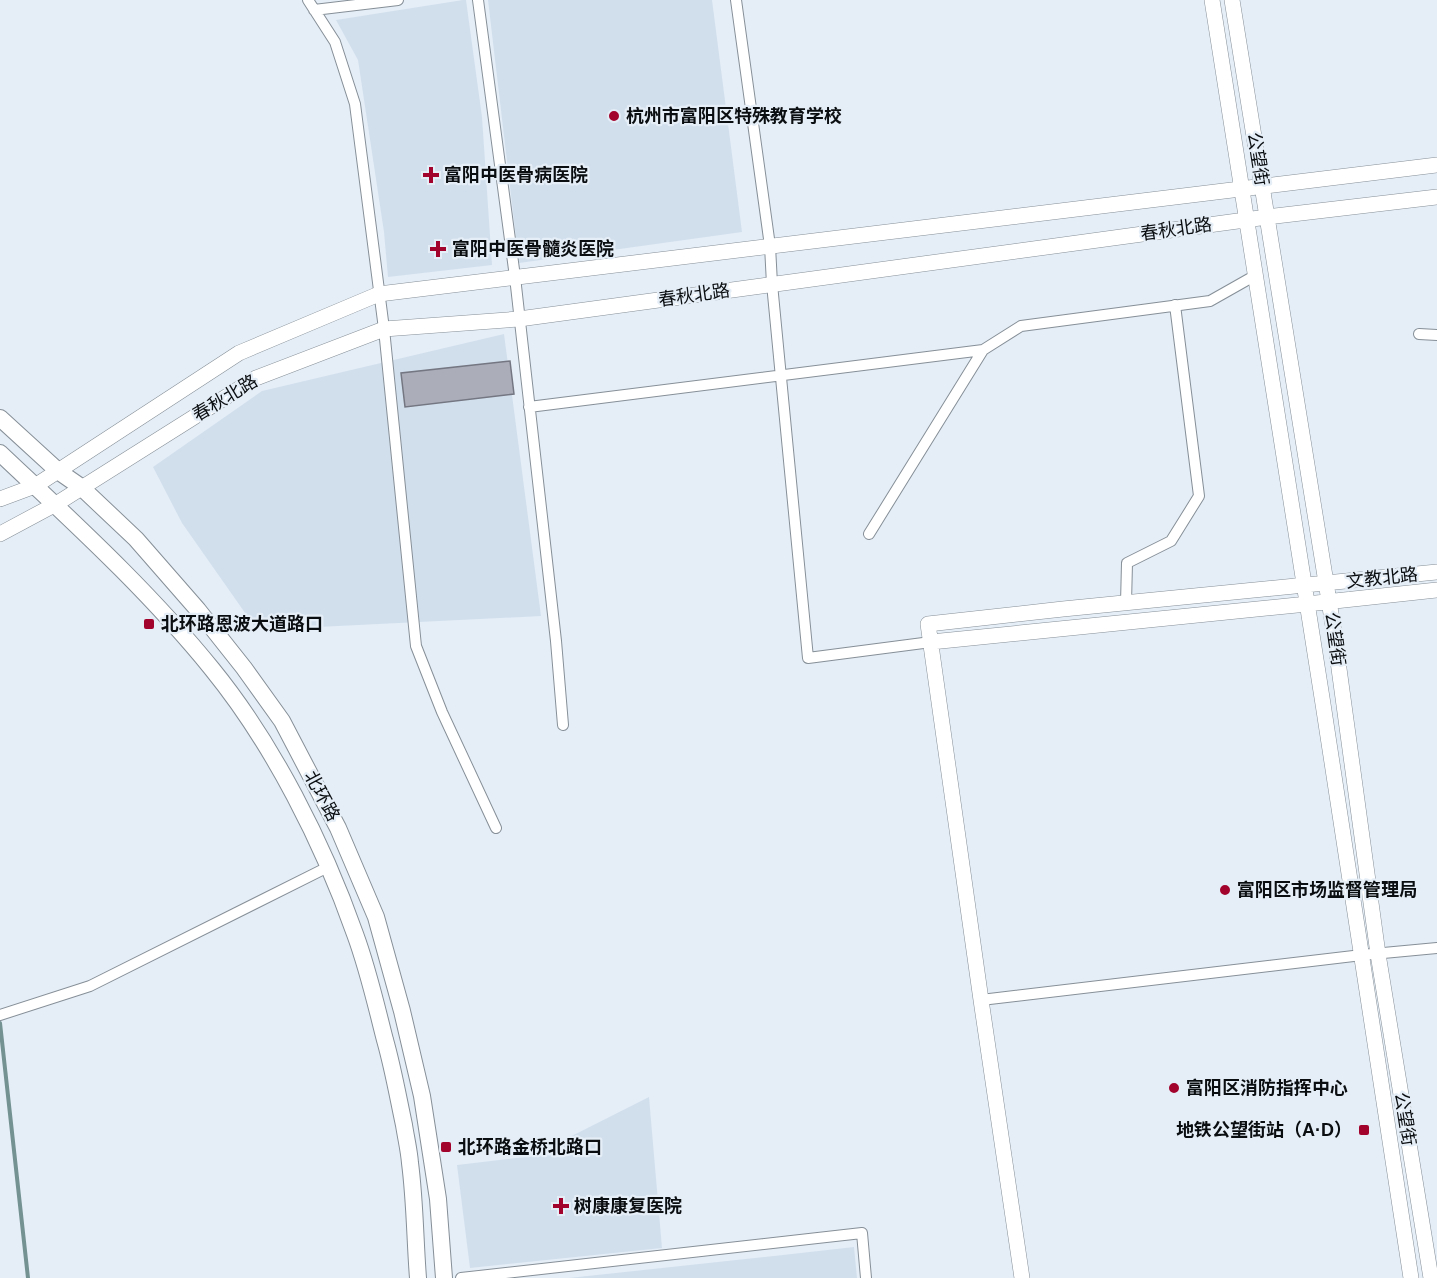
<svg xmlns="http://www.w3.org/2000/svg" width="1437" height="1278" font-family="Arial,'Noto Sans SC',sans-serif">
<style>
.built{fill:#d1dfed}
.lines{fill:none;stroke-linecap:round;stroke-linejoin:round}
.stream{stroke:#749292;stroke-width:4}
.building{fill:#abaeb9;stroke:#747781;stroke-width:1.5}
.street-casing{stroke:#868f97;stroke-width:12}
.secondary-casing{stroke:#868f97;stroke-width:16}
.primary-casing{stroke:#868f97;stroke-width:18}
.street{stroke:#fff;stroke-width:10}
.secondary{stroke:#fff;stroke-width:15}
.primary{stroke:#fff;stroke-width:16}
.poi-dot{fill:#a2032c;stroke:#e5eef7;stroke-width:2}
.labels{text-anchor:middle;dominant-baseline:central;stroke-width:4.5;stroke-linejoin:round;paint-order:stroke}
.poi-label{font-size:18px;font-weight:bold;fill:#0b0e11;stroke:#e5eef7;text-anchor:start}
.street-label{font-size:18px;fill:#0b0e11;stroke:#e5eef7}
</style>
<rect width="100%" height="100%" fill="#e5eef7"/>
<path class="built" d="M463,0h3l16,117 10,148 -104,12 -4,-45 -26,-172 -22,-40z
M488,0h224l30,232 -223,31z
M504,334l37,282 -284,14 -75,-107 -29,-56 109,-76z
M649,1097l13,151 -192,20 -13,-103 75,-9z
M854,1247l3,31h-288l205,-22z"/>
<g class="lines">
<path class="stream" d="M0,1023l28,255"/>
</g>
<path class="building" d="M510,361l4,33 -109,13 -4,-34z"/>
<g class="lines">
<defs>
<path id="street" d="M308,0l27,42 20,62 29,225 32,317 26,66 54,116
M478,0l37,277 41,364 7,84
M736,0l34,246 2,38 36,374 123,-16
M314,10l84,-10
M1419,334l18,1
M529,407l454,-57 38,-24 189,-25 46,-26
M869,534l114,-184
M1126,603l1,-40 44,-22 28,-45 -24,-191
M981,1000l381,-45 75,-7
M0,1015l90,-29 238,-119
M461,1278l401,-45 4,45"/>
<path id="secondary" d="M1212,0l111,704 88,574
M1232,0l102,632 44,322 53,324
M0,499l35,-13 204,-133 140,-59 1058,-129
M0,534l56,-30 200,-126 128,-49 135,-10 748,-102 170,-20
M931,642l376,-38 130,-14
M1022,1278l-41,-278 -53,-376 135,-15 374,-37"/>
<path id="primary" d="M0,418l58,53 23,16 55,52 62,71 46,58 38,53 56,107 38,89 26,94 20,85 16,103 6,79
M0,453c73,69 148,137 212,216 61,75 111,174 143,265 13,35 21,71 30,106 8,28 13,57 19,85 2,13 5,25 6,38 5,38 5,77 8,115"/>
</defs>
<use href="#street" class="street-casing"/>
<use href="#secondary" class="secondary-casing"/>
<use href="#primary" class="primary-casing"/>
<use href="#street" class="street"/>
<use href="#secondary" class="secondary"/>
<use href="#primary" class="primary"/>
</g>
<g class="poi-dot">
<circle cx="614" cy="116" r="6"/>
<path d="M428 166h6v6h6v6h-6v6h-6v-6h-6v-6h6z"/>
<path d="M435 240h6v6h6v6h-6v6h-6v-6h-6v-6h6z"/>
<rect x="143" y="618" width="12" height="12" rx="3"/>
<circle cx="1225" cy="890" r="6"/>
<circle cx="1174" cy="1088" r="6"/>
<rect x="1358" y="1124" width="12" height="12" rx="3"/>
<rect x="440" y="1141" width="12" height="12" rx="3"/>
<path d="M558 1197h6v6h6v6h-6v6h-6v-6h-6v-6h6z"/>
</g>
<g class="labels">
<g class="poi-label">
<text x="626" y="116">杭州市富阳区特殊教育学校</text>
<text x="444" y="175">富阳中医骨病医院</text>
<text x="452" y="249">富阳中医骨髓炎医院</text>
<text x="161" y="624">北环路恩波大道路口</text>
<text x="1237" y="890">富阳区市场监督管理局</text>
<text x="1186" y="1088">富阳区消防指挥中心</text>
<text x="1352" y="1130" text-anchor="end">地铁公望街站（A·D）</text>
<text x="458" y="1147">北环路金桥北路口</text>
<text x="574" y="1206">树康康复医院</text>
</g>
<g class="street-label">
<text transform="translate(1258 159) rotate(81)">公望街</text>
<text transform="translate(1176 229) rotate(-8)">春秋北路</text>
<text transform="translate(694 295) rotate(-8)">春秋北路</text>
<text transform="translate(225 398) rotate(-31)">春秋北路</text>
<text transform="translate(1382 578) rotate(-6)">文教北路</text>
<text transform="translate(1335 639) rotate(82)">公望街</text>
<text transform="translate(322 796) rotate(62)">北环路</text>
<text transform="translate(1405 1119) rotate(81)">公望街</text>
</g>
</g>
</svg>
